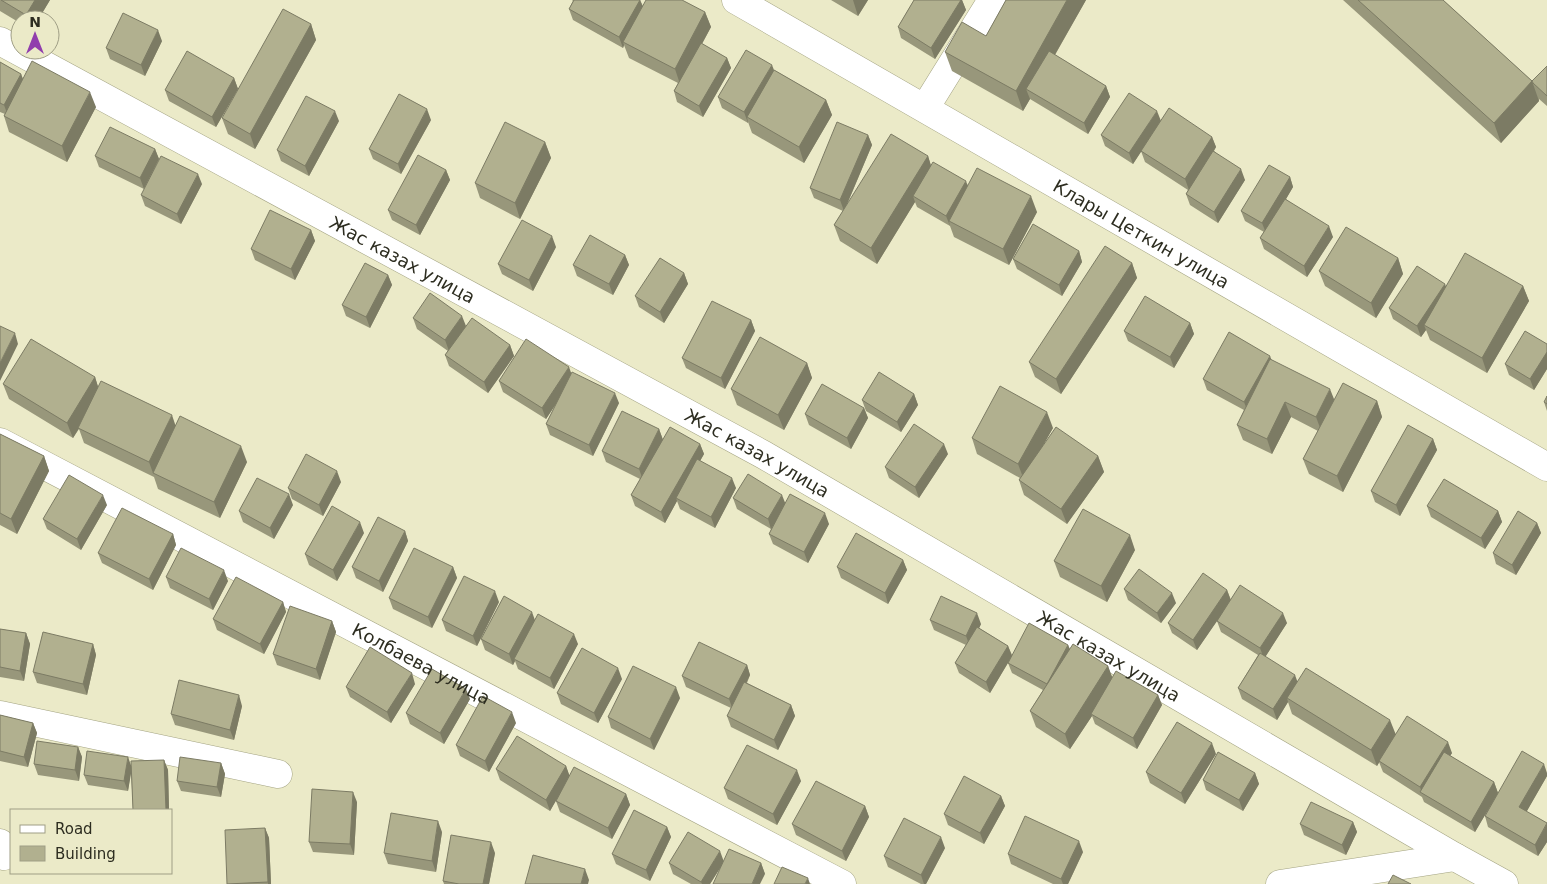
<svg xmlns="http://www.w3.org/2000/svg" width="1547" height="884" font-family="'DejaVu Sans',sans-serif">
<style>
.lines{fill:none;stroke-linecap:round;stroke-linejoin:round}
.minor-casing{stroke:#a3a382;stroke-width:29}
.minor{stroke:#fff;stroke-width:28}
.wall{fill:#98977b}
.shaded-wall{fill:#7c7b64}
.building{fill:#b1b08f;stroke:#7c7b64}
.labels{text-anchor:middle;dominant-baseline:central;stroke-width:4.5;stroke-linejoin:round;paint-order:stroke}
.street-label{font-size:18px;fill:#2d2d20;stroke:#ebeac8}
</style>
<rect width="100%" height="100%" fill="#ebeac8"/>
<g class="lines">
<defs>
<g id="minor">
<path id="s1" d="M736,0l811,467"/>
<path id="s2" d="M0,41l764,414 691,402 49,27"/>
<path d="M925,108l67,-108"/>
<path id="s3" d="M0,442l842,442"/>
<path d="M0,715l278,59"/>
<path d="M0,843l4,13"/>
<path d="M1280,884l175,-27"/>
</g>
</defs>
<use href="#minor" class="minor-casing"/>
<use href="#minor" class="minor"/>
</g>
<path class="wall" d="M0,0h50l-12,20h-18v3l-20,-12z
M572,0h68l3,6 62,6 6,15 -9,17 25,14 4,10 -28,49 -26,-15 -3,-11 4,-8 -49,-25 -5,-13 -1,3 -50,-28 -4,-11 4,-8z
M831,0h37l-10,16z
M914,0h48l4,10 -31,49 -34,-21 -3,-11z
M1006,0h80l-31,55 51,31 4,11 -22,37 -58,-35 -7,12 -71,-40 -7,-19 41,-16z
M1343,0h100l89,81 15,-15v40l-8,-7v2l-38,42z
M311,24l5,16 -61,109 -27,-15 -6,-16z
M162,41l-17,35 -35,-17 -4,-11z
M0,62l21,12 2,5 73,28 -29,55 -58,-30 -5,-16 1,-2 -5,-2z
M774,70l52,30 6,15 -28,48 -52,-30 -4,-11v1l-26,-15 -4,-11z
M234,78l4,11 -22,38 -47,-26 -4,-11z
M431,120l-30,54 -28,-15 -4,-10z
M339,121l-30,55 -28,-15 -4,-11z
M1161,121l51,16 4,10 -2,4 31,29 -27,43 -28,-18 -4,-11 2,-4 -43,-28 -4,-11 17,-25 -25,38 -28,-18 -4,-11z
M868,135l4,10 -26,62 82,-51 3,10 37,19 69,27 -28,53 -55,-28 -4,-11 -33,-19 -2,-5 -38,62 -37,-23 -6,-16 9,-14 -29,-13 -4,-10z
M545,142l6,16 -31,61 -40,-21 -5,-15z
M155,149l4,10 -15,30 -45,-22 -4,-11z
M446,170l4,10 -30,55 -28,-15 -4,-10z
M1290,177l3,10 -7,12 47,38 -26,40 -43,-28 -4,-11 4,-6 -19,-11 -4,-10z
M202,184l-21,40 -36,-18 -4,-11z
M311,230l4,11 -20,39 -40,-20 -4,-11z
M556,247l-23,44 -31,-17 -4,-10z
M1079,251l3,11 -20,34 -45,-27 -4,-10z
M625,255l4,10 -16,30 -36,-19 -4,-11z
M1398,258l5,16 -27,44 -51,-32 -6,-15z
M1132,263l5,15 -76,116 -26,-17 -6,-15z
M684,273l4,11 -24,39 -25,-16 -4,-11z
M388,275l4,10 -22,43 -24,-12 -4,-11z
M1446,286h77l6,15 -42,72 -57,-33 -4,-10 -5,7 -28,-18 -4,-11z
M413,318l53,8 44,19 4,11 -26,37 -39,-27 -4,-11 3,-4 -31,-22z
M751,320l4,11 -30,58 -39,-21 -4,-10z
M1190,323l4,11 -20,34 -46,-27 -4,-10z
M1547,344v25l-13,21 -25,-15 -4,-11z
M1272,360l62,40 43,1 5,16 -39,75 -34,-18 -6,-15 15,-28 -27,-14 -19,37 -29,-14 -6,-15 7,-15 -37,-20 -4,-11z
M807,363l5,15 -28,52 -47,-25 -6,-16z
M571,373l48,30 -26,53 -43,-21 -4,-11 10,-20 -10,15 -43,-27 -4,-11z
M95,377l3,10 149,75 -27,56 -62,-29 -4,-12 -70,-34 -5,-14 -6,9 -64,-39 -6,-15z
M914,394l4,11 -17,27 -35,-21 -4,-11z
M1547,396v15l-3,-9z
M864,408l4,10 -17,31 -42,-24 -4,-11z
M1053,428l-11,18 56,10 6,16 -37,52 -43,-29 -5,-15 1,-2 -43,-24 -5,-16z
M659,429l4,11 37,4 4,10 -4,7 36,27 -21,40 -35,-19 -3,-8 -12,22 -30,-17 -4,-11 9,-16 -34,-17 -4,-11z
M0,434l44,22 5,15 -32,63 -17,-9z
M1433,439l4,11 -37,66 -25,-14 -4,-11z
M948,454l-29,44 -30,-20 -4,-11z
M341,482l-18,34 -31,-17 -4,-11z
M733,498l52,5 44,21 -21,39 -35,-19 -4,-10 2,-5 -34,-20z
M107,505l-26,45 -34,-21 -4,-10z
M293,505l-19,34 -31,-17 -4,-11z
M1427,506l71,5 4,11 -17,27 -54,-32z
M1537,523l4,10 -25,42 -20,-11 -3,-11z
M405,531l3,10 -25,51 -27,-14 -4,-11z
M364,533l-27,48 -28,-16 -4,-11z
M173,534l3,11 -23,45 -51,-27 -4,-10z
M1135,550l-28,52 -47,-25 -6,-16z
M903,560l4,10 -19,34 -47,-26 -4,-11z
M453,567l4,11 -25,50 -39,-19 -4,-11z
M166,577l62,4 -15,29 -43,-22z
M1124,589l52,14 -15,20 -33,-23z
M1227,590l4,10 56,23 -22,34 32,25 99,53 56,18 -2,3 44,26 4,11 49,-20v3l-21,36 21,11v19l-9,14 -50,-29 -3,-11 3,-6 -13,22 -51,-30 -2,-5 -39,-25 -4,-10 -2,4 -85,-52 -4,-12 -11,18 -35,-21 -4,-11 20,-33 -37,-23 -4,-11 3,-5 -23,34 -25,-17 -4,-10z
M283,602l3,10 -22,42 -47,-24 -4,-11z
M499,602l-22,44 -31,-15 -4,-11z
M535,620l43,24 -24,45 -36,-20 -3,-8 -2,4 -28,-15 -4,-11z
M930,620l51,4 -2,4 29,18 4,9 56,-10 2,4 38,17 4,12 46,17 4,10 -25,44 -42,-25 -3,-8 -22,33 -34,-22 -6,-16 13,-21 -31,-17 -4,-10 -18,30 -31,-20 -4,-10 11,-18 -32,-15z
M332,621l4,11 -16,48 -43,-15 -4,-11z
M0,629l26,4 4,11 -6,37 -24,-4z
M93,644l3,11 -9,40 -50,-12 -4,-11z
M747,665l3,10 -3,8 44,22 4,11 -17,34 -47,-23 -4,-11 4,-8 -45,-21 -4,-11z
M622,679l-24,44 -37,-19 -4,-11z
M415,684l-24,39 -41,-26 -4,-10z
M680,698l-26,52 -43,-22 -3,-11z
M470,699l-26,45 -34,-20 -4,-11z
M242,706l-8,34 -59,-15 -4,-11z
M0,715l33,8 4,10 -9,34 -28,-6z
M516,723l-27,49 -29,-16 -4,-11z
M78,747l4,10 -3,24 -41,-6 -4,-11z
M1216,754l-31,50 -35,-21 -4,-11z
M164,760l4,10 1,40h-36l-2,-40 -3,21 -40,-6 -4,-10 47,-9z
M221,763l4,11 -4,23 -40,-6 -4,-10z
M566,766l3,9 57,19 4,11 -18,34 -52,-27 -4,-11 1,-3 -7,13 -50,-31 -4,-11z
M1255,773l4,11 -16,27 -37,-21 -3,-10z
M801,781l-24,44 -49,-26 -4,-11z
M1001,796l4,10 -21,38 -36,-19 -4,-11z
M357,802l-3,53 -41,-3 -4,-10z
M865,806l4,11 -23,44 -50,-26 -4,-11z
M1353,822l4,10 -11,23 -42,-20 -4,-11z
M667,827l4,10 -21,44 -34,-17 -4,-10z
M265,828l4,10 2,46h-44z
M442,832l-6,40 -48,-8 -4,-11z
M945,848l-19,36h-5l-33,-17 -4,-11z
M1083,852l-15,32h-15l-42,-20 -3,-10z
M495,853l-6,31h-45l-1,-3z
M724,861l37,2 4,11 -42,-11 -13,21h-19l-18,-10 -4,-11z"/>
<path class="shaded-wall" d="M35,0h15l-12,20h-10l-2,-5z
M640,0l4,10 -21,32 1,3 -1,3 -4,-11z
M853,0h15l-10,16z
M961,0h1l4,10 -31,49 -4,-11z
M1067,0h19l-53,93 -7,-4 4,10 -7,12 -7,-20z
M705,12l6,15 -31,57 -5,-15z
M311,24l5,16 -61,109 -5,-15z
M158,30l4,11 -17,35 -4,-11z
M727,58l4,10 -28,49 -4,-11z
M772,65l4,10 -29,42 1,5v1l-4,-11z
M21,74l4,11 -17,31 -4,-11z
M234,78l4,11 -22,38 -4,-10z
M1532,81l7,20 -38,42 -7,-20z
M1106,86l4,11 -22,37 -4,-11z
M90,92l6,15 -29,55 -5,-16z
M826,100l6,15 -28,48 -5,-16z
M427,109l4,11 -30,54 -3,-10z
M335,111l4,10 -30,55 -4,-10z
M1157,111l4,10 -28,43 -4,-11z
M868,135l4,10 -28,66 -4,-11z
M1212,137l4,10 -27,43 -4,-11z
M545,142l6,16 -31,61 -5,-16z
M155,149l4,10 -15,30 -4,-11z
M928,156l5,16 -20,24 2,6 -38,62 -6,-16z
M1241,169l4,11 -27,43 -4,-11z
M446,170l4,10 -30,55 -4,-10z
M198,174l4,10 -21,40 -4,-10z
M1290,177l3,10 -27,46 -4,-10z
M966,181l4,11 -21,29 1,5 -4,-10z
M1031,196l6,16 -28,53 -6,-16z
M1329,226l4,11 -26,40 -3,-11z
M311,230l4,11 -20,39 -4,-11z
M552,236l4,11 -23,44 -4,-11z
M1079,251l3,11 -20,34 -3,-11z
M625,255l4,10 -16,30 -4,-11z
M1398,258l5,16 -27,44 -5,-15z
M1132,263l5,15 -76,116 -5,-15z
M684,273l4,11 -24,39 -4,-11z
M388,275l4,10 -22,43 -4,-11z
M1445,284l4,10 -25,31 2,5 -5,7 -4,-11z
M1523,286l6,15 -42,72 -5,-15z
M462,316l4,10 -17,25 -4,-11z
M751,320l4,11 -30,58 -4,-11z
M1190,323l4,11 -20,34 -4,-11z
M15,333l3,11 -18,37v-18z
M510,345l4,11 -26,37 -4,-11z
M1547,352v17l-13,21 -4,-11z
M1270,356l4,10 -26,46 -4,-10z
M807,363l5,15 -28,52 -6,-15z
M569,367l4,11 -27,41 -4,-11z
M95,377l5,16 -27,45 -6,-15z
M1330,389l6,15 -14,29 -6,-16z
M615,393l4,10 -26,53 -4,-11z
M914,394l4,11 -17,27 -4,-10z
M1377,401l5,16 -39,75 -6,-16z
M1285,402l6,15 -19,37 -5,-15z
M864,408l4,10 -17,31 -4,-11z
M1047,412l6,16 -29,52 -6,-16z
M172,415l5,15 -24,43 -4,-11z
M659,429l4,11 -20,40 -4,-11z
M1433,439l4,11 -37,66 -4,-11z
M700,444l4,10 -26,45 -2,-1 1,3 -12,22 -4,-11z
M944,444l4,10 -29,44 -4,-11z
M241,446l6,16 -27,56 -6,-16z
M44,456l5,15 -32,63 -6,-15z
M1098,456l6,16 -37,52 -6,-15z
M337,471l4,11 -18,34 -4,-11z
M732,478l4,10 -21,40 -4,-11z
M289,494l4,11 -19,34 -4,-11z
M103,495l4,10 -26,45 -4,-11z
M782,495l4,10 -15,24 -3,-10z
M1498,511l4,11 -17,27 -4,-11z
M825,513l4,11 -21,39 -4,-11z
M360,522l4,11 -27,48 -4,-11z
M1537,523l4,10 -25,42 -4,-10z
M405,531l3,10 -25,51 -4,-11z
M173,534l3,11 -23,45 -4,-11z
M1130,535l5,15 -28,52 -6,-16z
M903,560l4,10 -19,34 -3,-11z
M453,567l4,11 -25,50 -4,-11z
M224,570l4,11 -15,29 -4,-11z
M1227,590l4,11 -34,49 -4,-10z
M495,591l4,11 -22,44 -4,-10z
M1172,593l4,10 -15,20 -4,-10z
M283,602l3,10 -22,42 -4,-10z
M532,612l4,11 -22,36 1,2 -2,4 -4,-11z
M977,613l4,11 -11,23 -4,-11z
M1283,613l4,10 -23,36 -4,-11z
M332,621l4,11 -16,48 -4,-11z
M26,633l4,11 -6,37 -4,-10z
M574,634l4,10 -24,45 -4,-11z
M93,644l3,11 -9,40 -4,-11z
M1068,645l4,10 -21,39 -4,-10z
M1008,646l4,10 -22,37 -4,-11z
M747,665l3,10 -17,35 -4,-11z
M1108,666l6,16 -23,32 1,2 -22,33 -5,-15z
M618,668l4,11 -24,44 -4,-10z
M412,673l3,11 -24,39 -4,-11z
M1295,675l4,11 -12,12 1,4 -11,18 -4,-11z
M676,687l4,11 -26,52 -4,-11z
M466,689l4,10 -26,45 -4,-11z
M239,695l3,11 -8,34 -4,-10z
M1158,695l4,10 -25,44 -4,-11z
M791,705l4,11 -17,34 -4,-10z
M512,712l4,11 -27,49 -4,-11z
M1390,720l6,15 -19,31 -6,-16z
M33,723l4,10 -9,34 -4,-10z
M1448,742l4,11 -27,42 -3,-2 -2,-6z
M1212,743l4,11 -31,50 -4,-11z
M78,747l4,10 -3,24 -4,-11z
M128,757l4,11 -4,23 -4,-10z
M164,760l4,10 1,40h-3z
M221,763l4,11 -4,23 -4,-10z
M1544,764l3,9v3l-24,42 -4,-11z
M566,766l4,11 -20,34 -4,-11z
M797,770l4,11 -24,44 -4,-11z
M1255,773l4,11 -16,27 -4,-11z
M1494,782l4,11 -23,39 -4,-10z
M353,792l4,10 -3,53 -4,-11z
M626,794l4,11 -18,34 -4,-11z
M1001,796l4,10 -21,38 -4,-11z
M865,806l4,11 -23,44 -4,-10z
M438,821l4,11 -6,40 -4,-11z
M1353,822l4,10 -11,23 -4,-10z
M1547,824v18l-9,14 -3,-11z
M667,827l4,10 -21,44 -4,-11z
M265,828l4,10 2,46h-3v-2z
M941,837l4,11 -19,36h-2l-3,-9z
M1079,841l4,11 -15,32h-5l-2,-5z
M491,842l4,11 -6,31h-6z
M720,851l4,11 -14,22h-8l-1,-2z
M761,863l4,11 -5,10h-8z
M585,869l4,11 -1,4h-7z
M808,878l2,6h-5z"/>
<path class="building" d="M1,0h34l-9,15z
M574,0h66l-21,37 -50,-28z
M646,0h36l23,12 -30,57 -52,-27z
M914,0h47l-30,48 -33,-21z
M1006,0h61l-51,91 -71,-39 17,-30 24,14z
M1358,0h85l89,81 -38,42z
M283,9l28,15 -61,110 -28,-16z
M123,13l35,17 -17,35 -35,-17z
M701,43l26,15 -28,48 -25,-15z
M746,50l26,15 -28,47 -26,-15z
M187,51l47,27 -22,39 -47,-27z
M1049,51l57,35 -22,37 -58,-34z
M32,61l58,31 -28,54 -58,-30z
M0,62l21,12 -17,31 -4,-2z
M1547,66v30l-14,-13 -1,-2z
M774,70l52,30 -27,47 -52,-30z
M1129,93l28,18 -28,42 -28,-18z
M399,94l28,15 -29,55 -29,-15z
M306,96l29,15 -30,55 -28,-16z
M1169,108l43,29 -27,42 -44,-28z
M505,122l40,20 -30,61 -40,-20z
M837,122l31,13 -28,65 -30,-12z
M110,127l45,22 -15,29 -45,-22z
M891,134l37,22 -57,92 -37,-23z
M1213,151l28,18 -27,43 -28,-18z
M418,155l28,15 -30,55 -28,-15z
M161,156l37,18 -21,40 -36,-19z
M933,162l33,19 -20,35 -33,-20z
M1269,165l21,12 -28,46 -21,-12z
M977,168l54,28 -28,53 -54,-28z
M1285,199l44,27 -25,40 -44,-28z
M270,210l41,20 -20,39 -40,-20z
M522,220l30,16 -23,44 -31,-16z
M1033,224l46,27 -20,34 -46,-26z
M1346,227l52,31 -27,45 -52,-32z
M590,235l35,20 -16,29 -36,-19z
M1105,246l27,17 -76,116 -27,-17z
M1465,253l58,33 -41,72 -58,-33z
M660,258l24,15 -24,39 -25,-16z
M365,263l23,12 -22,42 -24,-12z
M1417,266l28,18 -28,42 -28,-18z
M430,293l32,23 -17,24 -32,-22z
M1145,296l45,27 -20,34 -46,-26z
M712,301l39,19 -30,58 -39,-20z
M472,318l38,27 -26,37 -39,-27z
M0,326l15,7 -15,30z
M1525,331l22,13v8l-17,27 -25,-15z
M1229,332l41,24 -26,46 -41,-23z
M760,337l47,26 -29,52 -47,-26z
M31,339l64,38 -28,46 -64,-39z
M526,339l43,28 -27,41 -43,-27z
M1270,359l60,30 -14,28 -31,-15 -18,37 -30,-14z
M572,372l43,21 -26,52 -43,-21z
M879,372l35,22 -17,28 -35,-22z
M101,381l71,34 -23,47 -71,-34z
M1343,383l34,18 -40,75 -34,-17z
M822,384l42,24 -17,30 -42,-24z
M1000,386l47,26 -29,52 -46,-26z
M1547,396v8l-3,-2z
M622,411l37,18 -20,40 -37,-18z
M180,416l61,30 -27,56 -61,-29z
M914,424l30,20 -29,43 -30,-20z
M1408,425l25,14 -37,66 -25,-14z
M670,427l30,17 -39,68 -30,-17z
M1056,427l42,29 -37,53 -42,-29z
M0,434l44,22 -33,63 -11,-6z
M306,454l31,17 -18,34 -31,-17z
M697,459l35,19 -21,39 -35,-19z
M748,474l34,21 -14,24 -35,-21z
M69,475l34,20 -26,44 -34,-20z
M257,478l32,16 -19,34 -31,-17z
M1444,479l54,32 -17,27 -54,-32z
M790,494l35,19 -21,39 -35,-18z
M332,506l28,16 -27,48 -28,-16z
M122,508l51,26 -24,45 -51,-26z
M1083,509l47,26 -29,51 -47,-25z
M1518,511l19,12 -25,42 -19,-12z
M378,517l27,14 -26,50 -27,-14z
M856,533l47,27 -18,33 -48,-26z
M181,548l43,22 -15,29 -43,-22z
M414,548l39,19 -25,50 -39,-19z
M1139,569l33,24 -15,20 -33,-24z
M1203,573l24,17 -34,50 -25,-17z
M464,576l31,15 -22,45 -31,-16z
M236,577l47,25 -23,42 -47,-25z
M1240,585l43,28 -23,35 -43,-27z
M504,596l28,16 -23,42 -28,-15z
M941,596l36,17 -11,23 -36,-16z
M290,606l42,15 -16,48 -43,-15z
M538,614l36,20 -24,44 -36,-19z
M1029,623l39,22 -21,39 -39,-21z
M977,627l31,19 -22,36 -31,-19z
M0,629l26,4 -6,38 -20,-4z
M43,632l50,12 -10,40 -50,-12z
M699,642l48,23 -18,34 -47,-23z
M1073,644l35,22 -43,68 -35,-23z
M370,647l42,26 -25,39 -41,-25z
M582,648l36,20 -24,45 -37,-20z
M1260,653l35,22 -22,34 -35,-21z
M633,666l43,21 -26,52 -42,-22z
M1306,668l84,52 -19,30 -84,-52z
M432,669l34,20 -26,44 -34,-20z
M1116,671l42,24 -25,43 -42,-24z
M179,680l60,15 -9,35 -59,-16z
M744,682l47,23 -17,35 -47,-24z
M483,696l29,16 -27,49 -29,-16z
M0,715l33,8 -9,34 -24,-6z
M1407,716l41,26 -28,45 -41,-26z
M1177,722l35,21 -31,50 -35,-21z
M517,736l49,30 -20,34 -50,-31z
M37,741l41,6 -3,23 -41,-6z
M747,745l50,25 -24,44 -49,-26z
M87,751l41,6 -4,24 -40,-6z
M1522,751l22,13 -25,43 28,16 -12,22 -50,-29z
M1218,752l37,21 -16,27 -36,-20z
M1444,752l50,30 -23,40 -51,-30z
M180,757l41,6 -4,24 -40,-6z
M164,760l2,50h-33l-2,-49z
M574,767l52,27 -18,34 -52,-27z
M964,776l37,20 -21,37 -36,-19z
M816,781l49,25 -23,45 -50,-27z
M312,789l41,3 -3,52 -41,-2z
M1311,802l42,20 -11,23 -42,-21z
M634,810l33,17 -21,43 -34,-16z
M391,813l47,8 -6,40 -48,-8z
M1025,816l54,25 -18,38 -53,-25z
M904,818l37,19 -20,38 -37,-19z
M265,828l3,54 -41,2 -2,-54z
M688,832l32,19 -19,31 -32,-19z
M451,835l40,7 -8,42h-24l-16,-3z
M729,849l32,14 -9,21h-39z
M533,855l52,14 -4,15h-56z
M782,867l26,11 -3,6h-31z
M1393,875l18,9h-23z"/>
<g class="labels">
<g class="street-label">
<text stroke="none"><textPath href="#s1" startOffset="468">Клары Цеткин улица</textPath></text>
<text stroke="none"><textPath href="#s2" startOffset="458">Жас казах улица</textPath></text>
<text stroke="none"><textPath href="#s2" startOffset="862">Жас казах улица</textPath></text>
<text stroke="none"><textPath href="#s2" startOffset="1268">Жас казах улица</textPath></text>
<text stroke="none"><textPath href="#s3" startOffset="476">Колбаева улица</textPath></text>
</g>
</g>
<rect x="10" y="809" width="162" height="65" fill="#ebeac8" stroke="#9f9e85"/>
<rect x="20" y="825" width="25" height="8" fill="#ffffff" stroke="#9f9e85"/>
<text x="55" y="834" font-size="15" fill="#2d2d20">Road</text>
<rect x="20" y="846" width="25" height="15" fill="#b1b08f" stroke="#9f9e85"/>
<text x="55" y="859" font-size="15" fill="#2d2d20">Building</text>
<g transform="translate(35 35)"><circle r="24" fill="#ebeac8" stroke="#9f9e85"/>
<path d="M0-4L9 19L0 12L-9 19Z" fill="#913ead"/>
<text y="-8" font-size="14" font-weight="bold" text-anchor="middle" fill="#2d2d20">N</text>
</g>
</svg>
